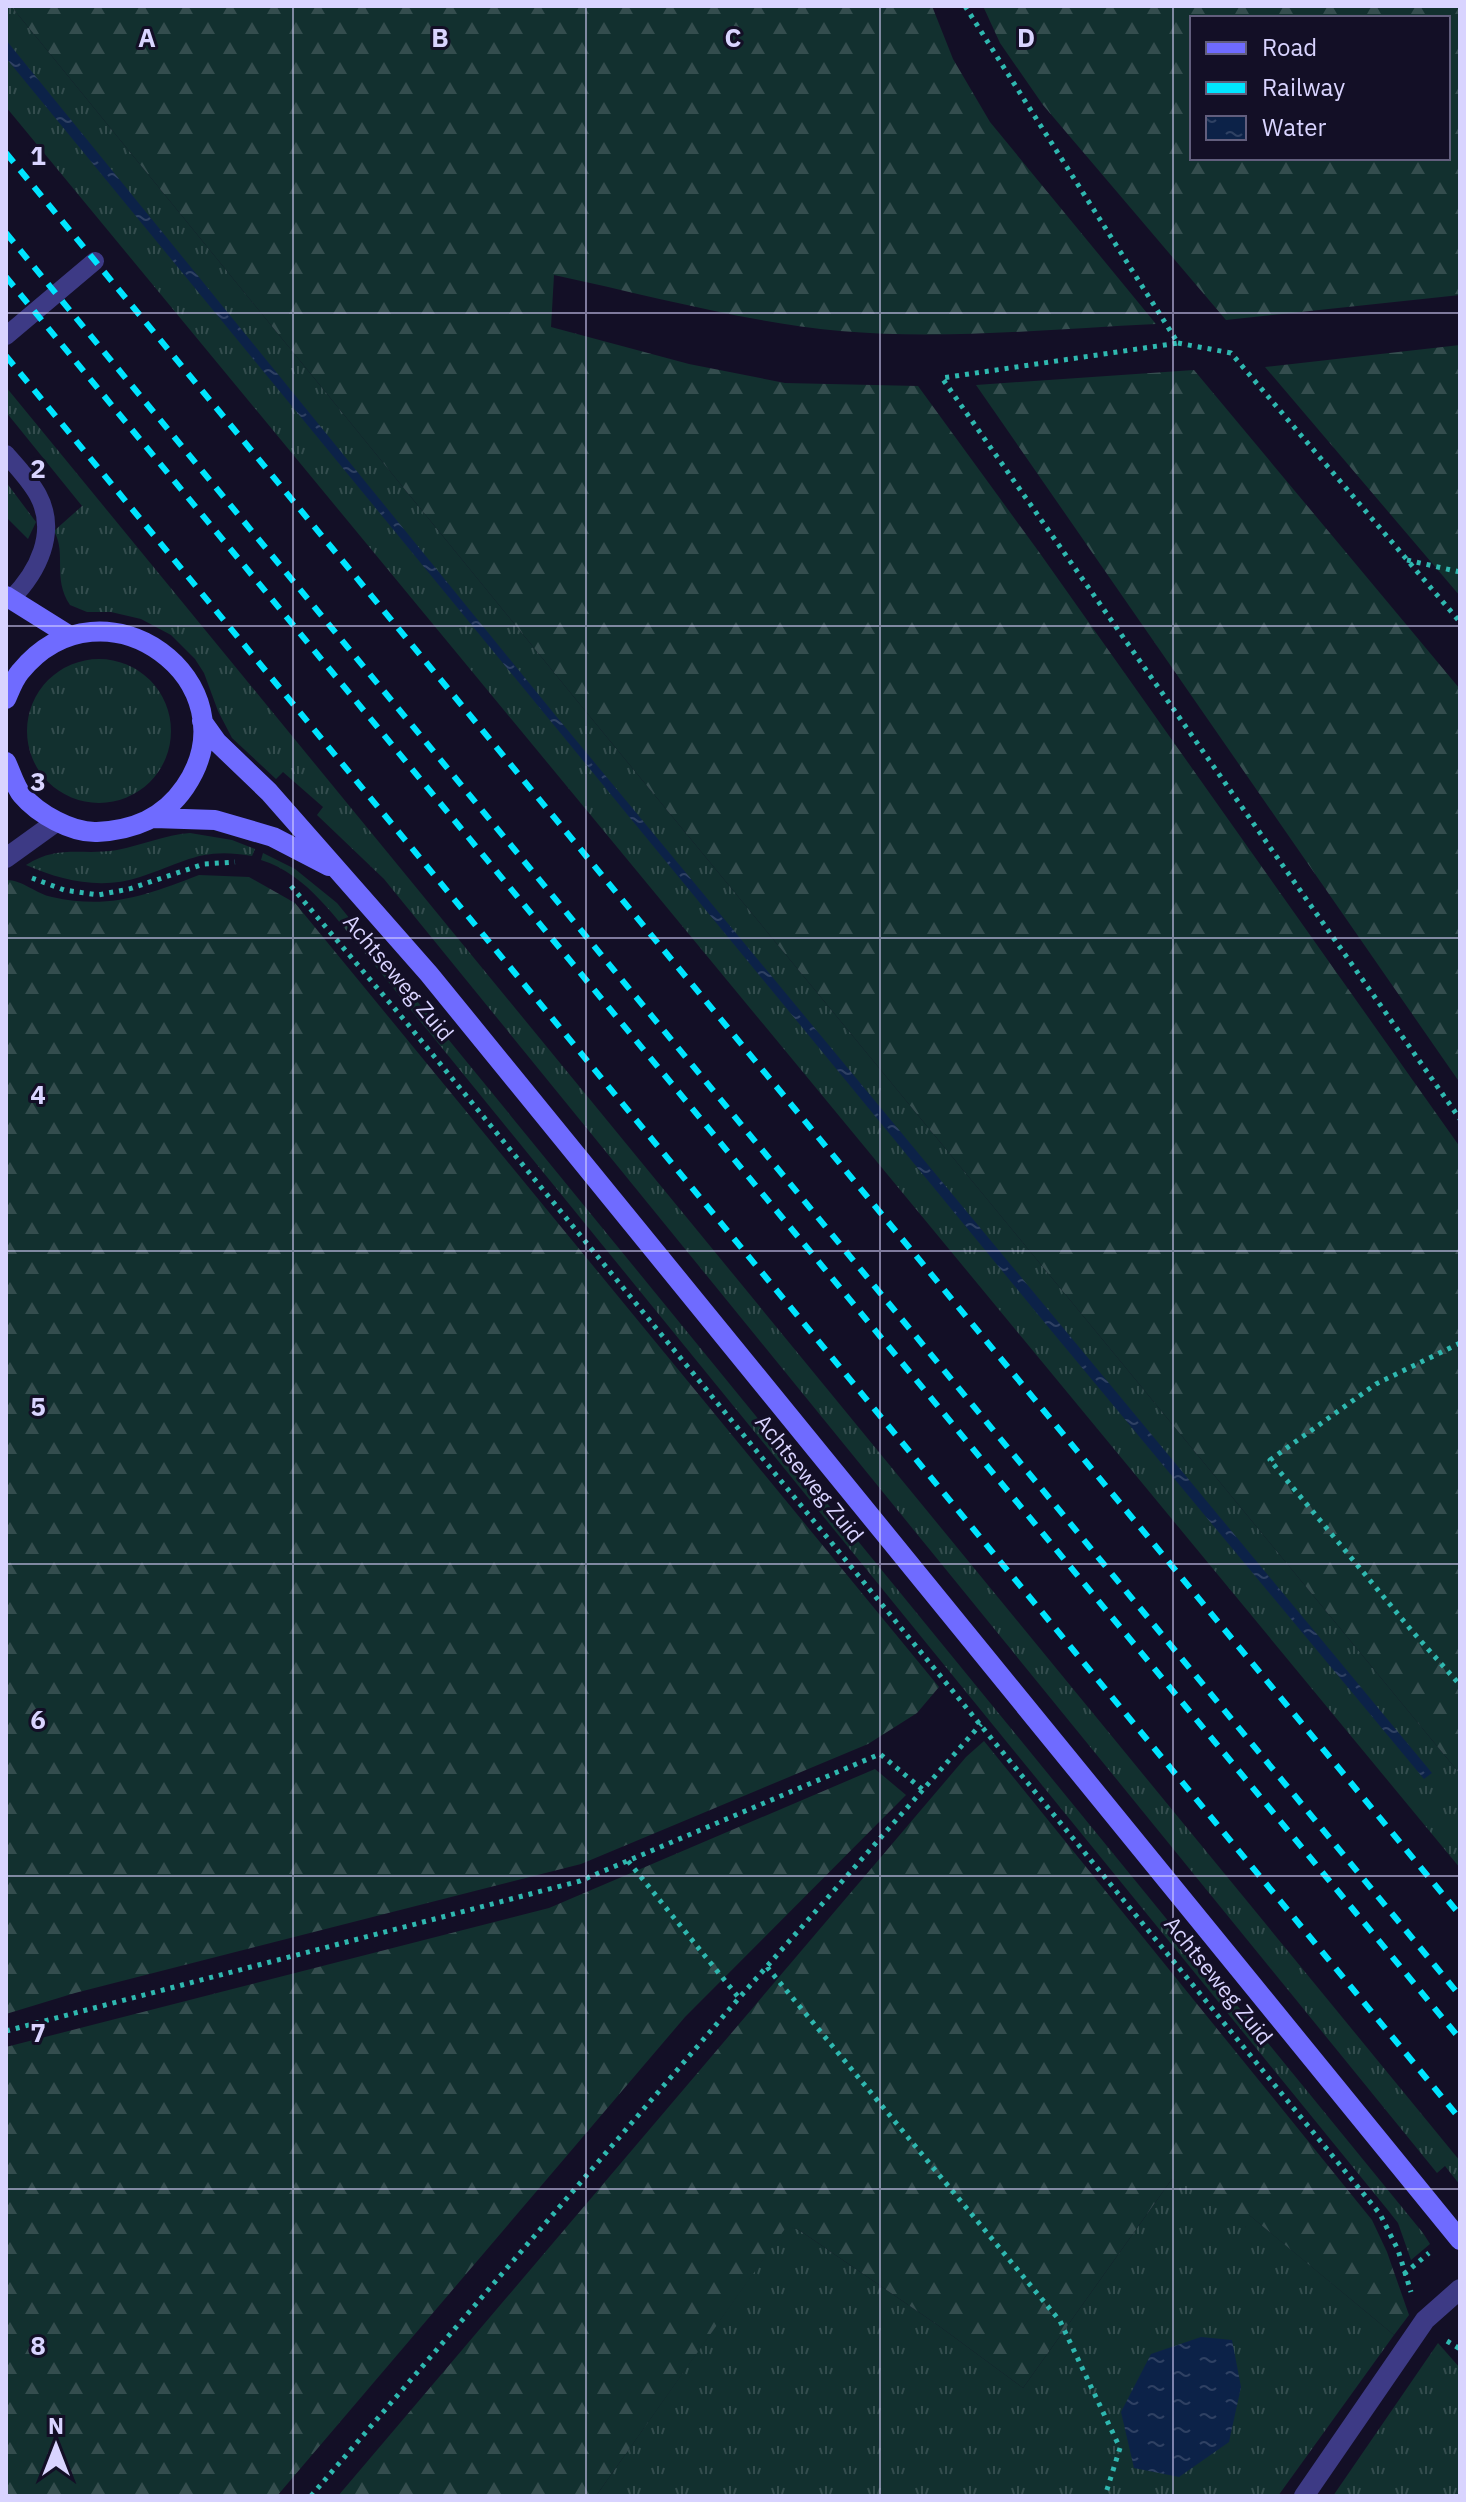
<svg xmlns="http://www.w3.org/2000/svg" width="1466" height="2502" font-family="'IBM Plex Sans',sans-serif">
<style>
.grass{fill:url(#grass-tufts)}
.forest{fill:url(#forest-firs);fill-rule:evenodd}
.water{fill:url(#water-ripples)}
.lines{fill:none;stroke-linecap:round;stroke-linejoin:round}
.path{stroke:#2fb8b0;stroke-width:5;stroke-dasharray:4 6;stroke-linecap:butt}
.lane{stroke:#3d3a85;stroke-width:18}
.street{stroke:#3d3a85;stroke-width:20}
.secondary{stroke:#6f6bff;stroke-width:20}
.rail{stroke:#00e5ff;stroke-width:6;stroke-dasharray:12 10;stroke-linecap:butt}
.grid{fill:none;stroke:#d9d4ff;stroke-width:2;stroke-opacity:0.55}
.labels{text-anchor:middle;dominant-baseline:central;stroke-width:6;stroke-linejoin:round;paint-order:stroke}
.street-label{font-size:22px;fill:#d9d4ff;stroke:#130f26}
.grid-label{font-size:26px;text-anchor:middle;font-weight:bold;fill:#d9d4ff;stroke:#130f26;stroke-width:6;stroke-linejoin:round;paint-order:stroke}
</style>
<defs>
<pattern id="grass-tufts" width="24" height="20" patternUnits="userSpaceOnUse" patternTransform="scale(2)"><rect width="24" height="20" fill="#12302f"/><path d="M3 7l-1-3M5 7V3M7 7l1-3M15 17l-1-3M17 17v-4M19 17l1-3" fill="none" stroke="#344d4e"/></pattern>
<pattern id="forest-firs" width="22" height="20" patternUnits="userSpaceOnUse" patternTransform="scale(2)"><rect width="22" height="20" fill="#12302f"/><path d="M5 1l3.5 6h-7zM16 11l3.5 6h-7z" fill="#344d4e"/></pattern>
<pattern id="water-ripples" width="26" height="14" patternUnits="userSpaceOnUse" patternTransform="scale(2)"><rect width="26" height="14" fill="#0c2248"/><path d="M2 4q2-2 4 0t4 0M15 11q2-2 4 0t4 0" fill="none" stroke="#2f4163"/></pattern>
</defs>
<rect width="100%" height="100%" fill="#130f26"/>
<path class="grass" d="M6,6h5l567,696 882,1072v94l-1454,-1761z
M6,387l1454,1774v24l-15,-19 -8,7 -1053,-1294 -67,-64 6,-8 -40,-35 -7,7 -44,-41 -14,-27 -14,-38 -9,-14 -24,-24 -30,-16 -30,-7h-24l-17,-7c-18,-27 -3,-51 -16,-74l28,-25 -76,-94z
M6,482l30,40 -8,17 -22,-22z
M27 731a72 72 0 1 1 144 0a72 72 0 1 1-144 0Z
M190,833l42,7 23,9 -3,7c-51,-9 -66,6 -112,21 -38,13 -78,4 -114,-12 33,-21 56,-9 91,-15 25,-5 48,-15 73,-17z
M263,853l32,16 42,34 1086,1330 7,11 -19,16 -13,-37 -11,-14 -1019,-1252c-30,-35 -60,-83 -107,-97z
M1172,2179l9,2 64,47 3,-14 146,121 -116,161h-682l191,-271 12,5 140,96 84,62z
M1438,2343l22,25v128h-127z"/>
<path class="forest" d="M11,6h921l21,53 37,63 166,202c-105,5 -211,16 -316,7 -96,-9 -192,-36 -286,-56l-3,52 138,37 96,19 133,3 121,166 421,595v627l-882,-1072z
M983,6h477v289l-234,25 -183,-215 -43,-62zM1448,18v140h-256v-140z
M1460,345v251l-195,-229z
M1194,370l266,319v394l-484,-698z
M199,875l50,2 46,26 644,784 -22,26 -49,31 -287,120 -506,129 -69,21v-1134c17,0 30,14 46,17 57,13 95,-2 147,-22z
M984,1741l388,479 15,32 22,63 -15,20 -145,-120 -4,14 -64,-47 -9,-3 -149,209 -84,-62 -140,-96 -12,-4 -191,270h-258l628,-739z
M875,1769l31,26 -221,222 -408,479h-271v-449l543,-139z"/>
<path class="water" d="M6,40l550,676 876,1057 -8,6 -370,-445 -1048,-1276z
M1201,2337l31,3 9,47 -12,55 -50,35 -45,-9 -13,-56 30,-58z"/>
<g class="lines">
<path class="path" d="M965,6l213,337 -236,35 518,741
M1178,343l53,10 229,269
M1407,560l53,12
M32,878l32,12 34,5 31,-6 75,-25 31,-2
M291,886l115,136 974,1192 18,36 13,42
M1460,1343l-84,41 -106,76 142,171 48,54
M628,1861l111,137
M767,1967l293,354 60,127 -15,48
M6,2031l574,-150 300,-127 43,36
M1404,2274l25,-21
M1447,2341l13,8
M311,2496l428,-498 242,-274"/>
<path class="lane" d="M6,336l89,-75
M6,454c11,13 24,26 32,41 20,37 0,77 -27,104"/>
<path class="street" d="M6,858l50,-36
M1304,2496l121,-176 35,-31"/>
<path class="secondary" d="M6,596l64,40
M6,699c4,-9 8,-20 14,-27 84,-103 236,11 165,115 -22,32 -52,43 -88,45 -25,1 -59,-18 -75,-37 -7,-8 -11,-23 -16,-33
M202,721l15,21 52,50 160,182 1031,1266
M154,818l61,2 58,17 56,29"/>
<path class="rail" d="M6,153l1454,1762
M6,233l1454,1763
M6,277l1454,1762
M6,356l1454,1763"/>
</g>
<path class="grid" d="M293,6v2490M586,6v2490M880,6v2490M1173,6v2490M6,313h1454M6,626h1454M6,938h1454M6,1251h1454M6,1564h1454M6,1876h1454M6,2189h1454"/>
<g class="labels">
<g class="street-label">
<text transform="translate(399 977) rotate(50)">Achtseweg Zuid</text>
<text transform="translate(810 1478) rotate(51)">Achtseweg Zuid</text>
<text transform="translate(1219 1980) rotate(51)">Achtseweg Zuid</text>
</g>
</g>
<g class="grid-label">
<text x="147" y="47">A</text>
<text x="440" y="47">B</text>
<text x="733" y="47">C</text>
<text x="1026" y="47">D</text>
<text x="38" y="165">1</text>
<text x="38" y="478">2</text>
<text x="38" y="791">3</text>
<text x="38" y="1104">4</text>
<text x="38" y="1416">5</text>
<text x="38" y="1729">6</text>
<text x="38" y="2042">7</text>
<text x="38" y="2355">8</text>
</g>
<rect width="1466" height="2502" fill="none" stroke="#d9d4ff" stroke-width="16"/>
<rect x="1190" y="16" width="260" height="144" fill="#130f26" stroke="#625e7d" stroke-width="2"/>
<rect x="1206" y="42" width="40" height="12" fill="#6f6bff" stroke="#625e7d" stroke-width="2"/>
<text x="1262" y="56" font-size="24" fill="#d9d4ff">Road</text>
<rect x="1206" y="82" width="40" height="12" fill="#00e5ff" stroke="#625e7d" stroke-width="2"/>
<text x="1262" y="96" font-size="24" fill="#d9d4ff">Railway</text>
<rect x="1206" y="116" width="40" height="24" fill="url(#water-ripples)" stroke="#625e7d" stroke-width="2"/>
<text x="1262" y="136" font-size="24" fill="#d9d4ff">Water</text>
<g transform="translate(56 2446)" stroke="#130f26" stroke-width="6" paint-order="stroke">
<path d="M0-6L14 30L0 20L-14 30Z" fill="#d9d4ff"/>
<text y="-12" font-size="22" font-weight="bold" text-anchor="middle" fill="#d9d4ff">N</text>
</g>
</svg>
